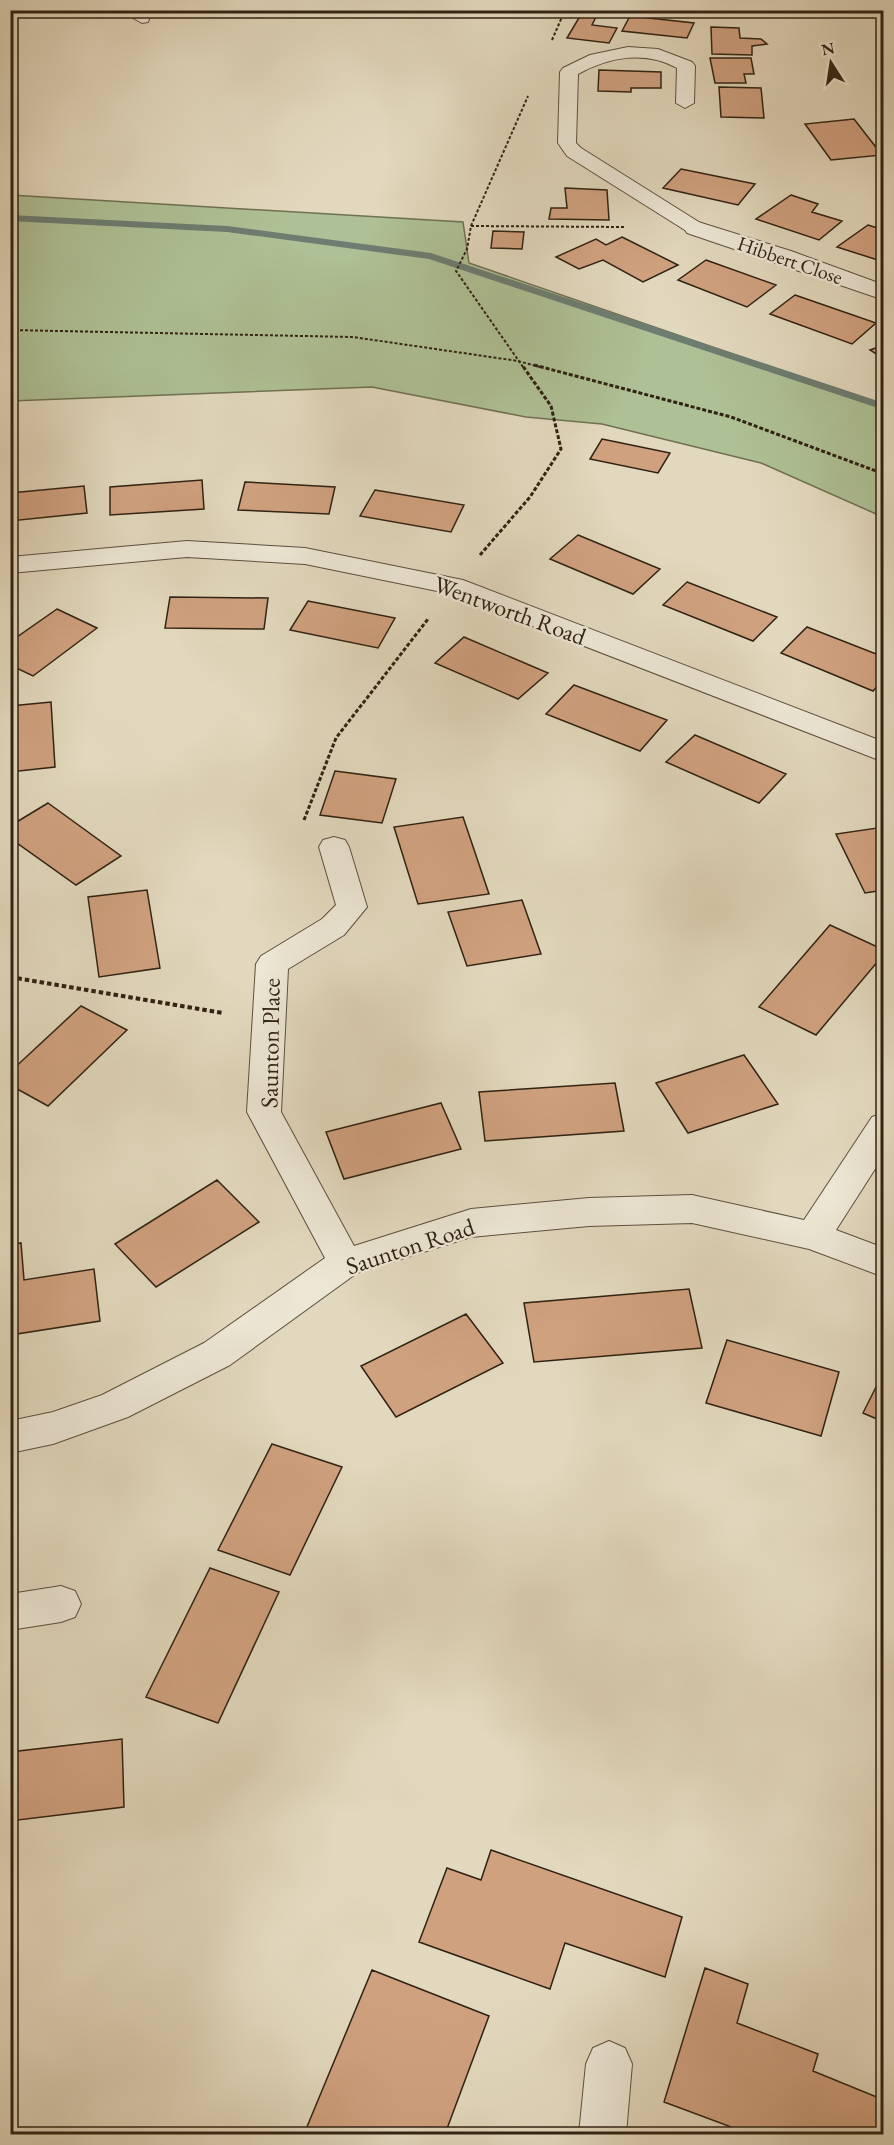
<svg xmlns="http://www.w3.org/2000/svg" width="894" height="2145" font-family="'EB Garamond',serif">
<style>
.green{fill:#aec095;stroke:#6f7154;stroke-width:1.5}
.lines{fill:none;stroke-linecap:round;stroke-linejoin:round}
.stream{fill:#6d7d71;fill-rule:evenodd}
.building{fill:#d0a17f;stroke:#302213;stroke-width:1.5}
.lane-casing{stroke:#5c503e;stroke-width:2}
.street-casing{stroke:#5c503e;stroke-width:2}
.path-far2{stroke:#302213;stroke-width:2;stroke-dasharray:3 2;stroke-linecap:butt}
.path-far1{stroke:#302213;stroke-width:3;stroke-dasharray:4 2;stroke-linecap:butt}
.path{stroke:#302213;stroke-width:4;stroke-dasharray:4.5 3;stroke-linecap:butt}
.lane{fill:#ece6d4;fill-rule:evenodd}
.street{fill:#ece6d4;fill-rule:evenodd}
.labels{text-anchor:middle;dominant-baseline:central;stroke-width:5;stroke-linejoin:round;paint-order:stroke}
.far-street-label{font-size:20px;fill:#302213;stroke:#ece6d4}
.street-label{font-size:24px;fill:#302213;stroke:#ece6d4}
</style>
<rect width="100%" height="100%" fill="#e2d8bd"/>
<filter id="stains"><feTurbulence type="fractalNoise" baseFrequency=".00333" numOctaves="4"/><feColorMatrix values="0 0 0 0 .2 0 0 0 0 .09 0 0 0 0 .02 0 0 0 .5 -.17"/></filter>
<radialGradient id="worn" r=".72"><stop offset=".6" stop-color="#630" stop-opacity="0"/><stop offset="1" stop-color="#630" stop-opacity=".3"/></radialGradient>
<path class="green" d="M10,195l453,27 6,41 414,143v111l-122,-54 -159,-39 -76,-7 -154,-30 -361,14z"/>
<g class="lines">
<path class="stream" d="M10,215l217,11 204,27 453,150v7l-455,-151 -202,-27 -217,-11z"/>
</g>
<path class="building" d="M580,16l16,1 -4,8 25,3 -8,15 -42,-5z
M630,16l64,7 -7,15 -65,-7z
M711,27l28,1 1,10 21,1 6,5 -15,2v9l-40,-1z
M710,58h41l3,16h-10l2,9h-31z
M599,70l62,2v16h-30v4l-33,-1z
M719,87l42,1 3,30 -43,-1z
M10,109h6l-6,30z
M854,119l28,36 -51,5 -26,-36z
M681,169l74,15 -17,21 -75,-17z
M565,188l42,2 2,30 -60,-1 2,-11h16z
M791,195l27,9 -6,8 30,9 -23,19 -63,-21z
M868,225l16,5v32l-47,-15z
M493,231l31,1 -2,17 -31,-1z
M622,237l56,28 -35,17 -40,-22 -24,9 -23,-12 40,-18 10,6z
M706,260l70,25 -29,22 -69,-27z
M795,295l81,28 -24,21 -82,-30z
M884,345v14l-14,-9z
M602,439l68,14 -12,20 -68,-14z
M202,480l2,29 -94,6v-28z
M245,482l90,5 -6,27 -91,-4z
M84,486l3,27 -77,8v-28z
M375,490l89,15 -13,27 -91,-16z
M578,535l82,34 -27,25 -83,-35z
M687,582l90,35 -24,24 -90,-36z
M170,597l98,1 -4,31 -99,-1z
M308,601l87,17 -17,30 -88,-18z
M57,609l40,19 -64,48 -23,-11v-23z
M807,627l77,30v22l-11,12 -92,-38z
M464,637l84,36 -30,26 -83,-36z
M574,685l93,35 -27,31 -94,-37z
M51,702l4,65 -45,5v-66z
M695,735l91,39 -27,29 -93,-41z
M335,771l61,8 -14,44 -62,-8z
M48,803l73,53 -45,29 -66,-47v-12z
M463,817l26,77 -71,10 -24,-77z
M884,827v63l-19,3 -29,-59z
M147,890l13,78 -61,9 -11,-80z
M522,900l19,54 -74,12 -19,-54z
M830,925l54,25v4l-68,81 -57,-28z
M81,1006l46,24 -79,76 -38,-21v-13z
M744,1055l34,49 -90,29 -32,-50z
M615,1083l9,48 -139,10 -6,-49z
M441,1103l20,46 -117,30 -18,-47z
M217,1180l42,42 -103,65 -41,-43z
M21,1243l3,37 70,-11 6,52 -90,14v-90z
M689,1289l13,59 -168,14 -10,-59z
M466,1314l37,49 -107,54 -35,-51z
M727,1340l112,32 -18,64 -115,-33z
M884,1371v51l-21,-9z
M272,1444l70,23 -52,108 -72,-25z
M210,1568l69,24 -61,131 -72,-26z
M122,1739l2,68 -114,14v-69z
M491,1850l191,67 -17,60 -100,-34 -15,46 -131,-47 28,-74 34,12z
M705,1968l43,16 -11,39 81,31 -5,17 71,29v34h-134l-86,-32z
M372,1970l117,46 -44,118h-141z"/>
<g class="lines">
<defs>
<path id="lane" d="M135,10h17l-4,12 -6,1 -9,-5z
M628,47l30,2 34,13 3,4 -1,37 -9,5 -9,-5 1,-35c-32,-18 -68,-11 -99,6l-2,69 5,5 121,76 3,4 -3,4h-14l-121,-76 -9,-13 2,-71 3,-4 27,-13z"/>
<path id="street" d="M695,221l96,30 93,34v15l-197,-67 -3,-5 3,-5z
M187,541l118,7 158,32 421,162v20l-437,-169 -142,-29 -118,-7 -177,16v-16z
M334,837l11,3 4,7 18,60 -23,28 -56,34 -7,143 73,134 117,-37 118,-11 103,-3 112,25 68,-103 12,-4v42l-48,75 48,18v29l-75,-28 -117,-26 -103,3 -118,11 -114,36 -127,92 -102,52 -75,27 -43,9v-32l43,-9 49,-17 102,-52 121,-85 -78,-146 9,-148 5,-8 61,-37 14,-14 -17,-58 4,-7z
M61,1586l14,5 6,13 -6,13 -14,5 -51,8v-36z
M609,2041l16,7 7,16 -6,70h-47l7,-70 7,-16z"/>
</defs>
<use href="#lane" class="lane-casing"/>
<use href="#street" class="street-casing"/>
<path class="path-far2" d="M552,40l13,-30
M471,226l153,1
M10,330l343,7 165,24 22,6
M523,367l-67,-96 11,-22 4,-23 57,-130"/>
<path class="path-far1" d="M534,365l197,52 153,57
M480,555l50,-58 31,-48 -10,-43 -29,-41
M304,820l32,-82 92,-119"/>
<path class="path" d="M10,977l213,36"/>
<use href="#lane" class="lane"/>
<use href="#street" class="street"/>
</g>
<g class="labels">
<g class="far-street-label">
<text transform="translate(790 260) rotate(19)">Hibbert Close</text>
</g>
<g class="street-label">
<text transform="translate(510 610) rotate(20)">Wentworth Road</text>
<text transform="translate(270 1043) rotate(-89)">Saunton Place</text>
<text transform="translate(410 1246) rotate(-18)">Saunton Road</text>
</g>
</g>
<rect width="894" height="2145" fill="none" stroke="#e2d8bd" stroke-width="36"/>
<rect x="12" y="12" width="870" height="2121" fill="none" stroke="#302213" stroke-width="3"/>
<rect x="18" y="18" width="858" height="2109" fill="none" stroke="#302213" stroke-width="1.5"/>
<g transform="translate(831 63) rotate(348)" stroke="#ece6d4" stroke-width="4.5" paint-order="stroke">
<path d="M0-4.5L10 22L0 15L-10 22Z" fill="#302213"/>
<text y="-9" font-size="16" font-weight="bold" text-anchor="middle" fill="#302213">N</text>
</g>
<rect width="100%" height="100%" filter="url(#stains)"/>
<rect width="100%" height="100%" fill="url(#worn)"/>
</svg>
